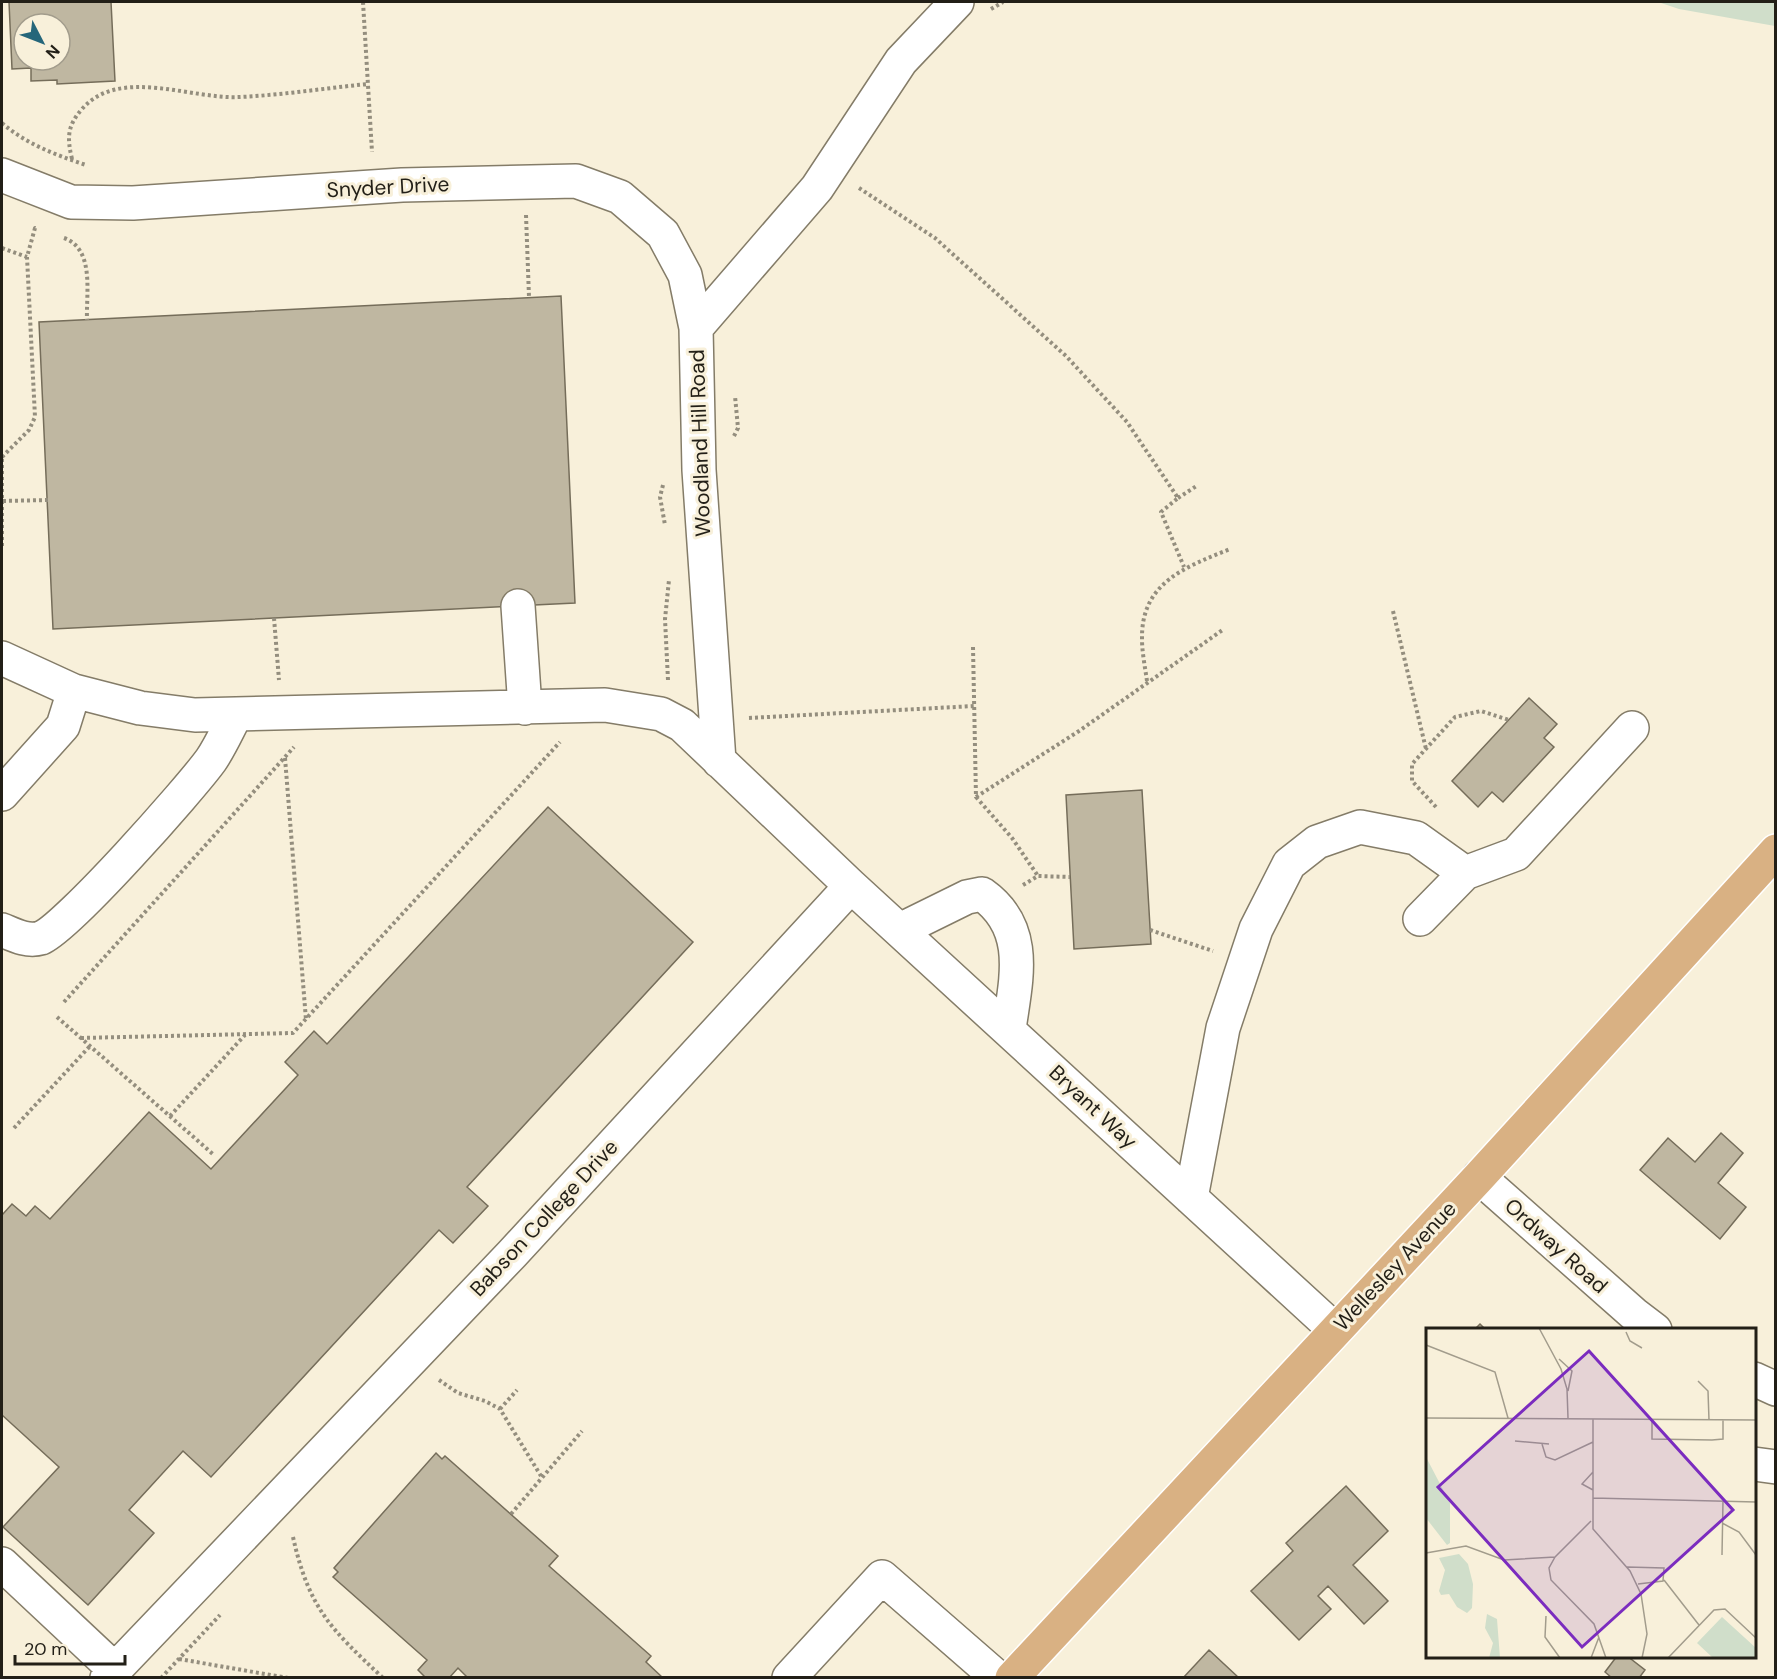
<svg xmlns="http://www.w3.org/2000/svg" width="1777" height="1679" font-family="'DM Sans',sans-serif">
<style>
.green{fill:#d0deca}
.building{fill:#bfb7a1;stroke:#756d5a;stroke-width:1.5;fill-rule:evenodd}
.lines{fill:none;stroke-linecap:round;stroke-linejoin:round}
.minor-casing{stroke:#847c68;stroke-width:36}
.major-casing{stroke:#fff;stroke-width:36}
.path{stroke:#948e7e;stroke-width:4;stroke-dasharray:3 3;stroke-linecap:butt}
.minor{stroke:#fff;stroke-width:33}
.major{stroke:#d9b183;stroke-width:33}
.labels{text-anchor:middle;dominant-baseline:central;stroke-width:6;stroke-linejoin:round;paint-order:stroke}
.street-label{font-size:21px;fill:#221f17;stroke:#f8f0da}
.inset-road{fill:none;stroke:#a29c8c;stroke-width:1.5}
.view{fill:#7b2cbf;fill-opacity:0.15;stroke:#7b2cbf;stroke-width:3}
.inset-edge{fill:none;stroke:#221f17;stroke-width:3}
</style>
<rect width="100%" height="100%" fill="#f8f0da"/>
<path class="green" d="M1658,2h117v24l-96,-17z"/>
<path class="building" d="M9,2h102l4,79 -58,3v-4l-26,1v-13l-19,1zM24,24h36v36h-36z
M561,296l14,307 -522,26 -14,-307z
M1529,698l28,26 -13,14 10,9 -51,55 -11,-10 -14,15 -26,-26z
M1142,790l9,154 -77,5 -8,-154z
M548,807l145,135 -226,245 21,19 -35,37 -14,-13 -228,247 -28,-26 -54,59 25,23 -66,72 -85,-78 56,-60 -57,-52v-200l10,-11 14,12 9,-10 15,13 99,-107 62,57 87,-94 -13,-13 29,-31 13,13z
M1721,1133l22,20 -25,30 28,24 -26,32 -80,-69 28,-32 27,24z
M1480,1324l6,6h-12z
M436,1453l6,6 3,-3 113,100 -9,10 102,90 -5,6 17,16h-195l-10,-10 -9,10h-23l-8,-8 9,-10 -94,-83 5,-5 -4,-4z
M1346,1486l42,45 -35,34 35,36 -24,23 -36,-38 -10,10 13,13 -32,31 -48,-49 42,-40 -7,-8z
M1209,1650l30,28h-56z
M1617,1656h10l18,14 -6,8h-27l-7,-6z"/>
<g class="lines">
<defs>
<path id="minor" d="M2,175l69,27 62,1 269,-18 174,-4 44,16 43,37 22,41 11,53
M518,606l7,102
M2,658l72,33 66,17 55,7 410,-10 56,9 21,11 169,161 -339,368 -405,424
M719,761l-20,-291 -3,-142 121,-140 84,-127 56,-59
M2,794l61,-68 11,-35
M851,886l484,444
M1420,919l45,-46 51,-19 116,-126
M2,930c12,5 25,12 39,8 26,-10 149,-149 170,-178 9,-13 16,-29 24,-44
M900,930l67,-33 15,-3c48,34 34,85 27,135
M1479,1177l155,137 21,16
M1191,1198l32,-170 33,-99 33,-65 28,-22 43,-15 56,11 49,35
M1754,1379l22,10
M1754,1464l22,3
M2,1564l112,105
M789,1678l93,-101 116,101"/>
<path id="major" d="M1012,1678l467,-501 297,-326"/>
</defs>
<use href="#minor" class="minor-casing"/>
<use href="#major" class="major-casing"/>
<path class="path" d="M363,2l9,150
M991,9l12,-7
M2,123c24,21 54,32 84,42
M72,159c-5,-21 -5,-33 10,-50 37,-43 111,-9 158,-12 43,-2 86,-9 128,-13
M859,188l76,50 131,118 61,66 51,76 -17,14 23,55
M526,215l3,82
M64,238c31,11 22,55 23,82
M2,248l25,9
M734,436l4,-8 -3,-32
M2,457l27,-27 6,-13 -8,-160 8,-29 2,1
M663,485l-3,12 5,28
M1178,498l20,-13
M3,501l45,-1
M2,546v-89
M1393,611l33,138
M274,618l5,62
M973,647l3,150 36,41 26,38
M668,680l-3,-61 4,-39
M1147,681c-2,-14 -5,-29 -5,-42 -1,-57 44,-72 88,-90
M749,718l225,-12
M285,758l21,262
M976,797l103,-66 145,-102
M1436,807l-24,-26v-17l43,-47 26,-6 28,9
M1023,885l15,-9 32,1
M1150,930l63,21
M64,1002l230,-255
M57,1017l157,138
M81,1038l212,-5 267,-291
M170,1116l75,-81
M14,1128l76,-82
M439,1380l19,13 27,8 15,8 41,67
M500,1409l17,-19
M511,1514l71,-83
M293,1537c16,72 38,92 90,141
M179,1659l109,19
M161,1678l59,-63"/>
<use href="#minor" class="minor"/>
<use href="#major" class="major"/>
</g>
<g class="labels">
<g class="street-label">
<text transform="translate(388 187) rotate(-3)">Snyder Drive</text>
<text transform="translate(700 443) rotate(-92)">Woodland Hill Road</text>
<text transform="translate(1093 1107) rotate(43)">Bryant Way</text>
<text transform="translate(544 1218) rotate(-47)">Babson College Drive</text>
<text transform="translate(1556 1246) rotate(42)">Ordway Road</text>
<text transform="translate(1395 1266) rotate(-47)">Wellesley Avenue</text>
</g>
</g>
<g transform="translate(1426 1328)">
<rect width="330" height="330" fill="#f8f0da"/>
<path d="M0,129l24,46v40l-3,2 -21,-27zM33,226l9,10 5,20 -1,24 -5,5 -10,-6 -8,-13 -8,1 -2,-4 6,-21 -6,-12zM61,286l10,5 3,39h-11l4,-15 -8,-15zM296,289l34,31v10h-43l-16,-15z" fill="#d0deca"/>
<path class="inset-road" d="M113,0l22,41 6,20 1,29M200,4l4,9 12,7M0,17l69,27 13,46M133,31l13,12 -4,20M272,53l10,10 1,29M0,90l330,2M226,92v19l60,1 11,-1v-19M89,113l34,3M116,116l4,13 9,3 38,-18M167,162l-11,-6 11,-12M167,170v-79M296,195l17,9 17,23M0,225l40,-7 38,14 51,-3 36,-36M296,227l1,-54M129,229l-6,11 2,12 43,44 12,34M201,239l37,1 -1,13 -25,3M238,252l35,45M120,288l-1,21 15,21M165,330l8,-21M216,330l5,-24 -6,-40 -11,-23 -37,-42v-31l163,4M242,330l46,-48 11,-1 31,29"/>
<path class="view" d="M163,23l144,159 -151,137 -144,-160z"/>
<rect width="330" height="330" class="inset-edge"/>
</g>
<rect width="1777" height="1679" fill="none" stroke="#221f17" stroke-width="6"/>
<g transform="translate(42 42) rotate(132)"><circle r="28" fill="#f8f0da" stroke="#a29c8c" stroke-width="1.5"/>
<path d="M0-4.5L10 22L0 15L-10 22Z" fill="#25667a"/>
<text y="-9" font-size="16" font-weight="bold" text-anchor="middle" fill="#221f17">N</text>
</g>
<path d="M15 1655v9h110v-9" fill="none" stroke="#221f17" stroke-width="3"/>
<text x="24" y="1655" font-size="18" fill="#221f17" stroke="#f8f0da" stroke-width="4.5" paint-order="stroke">20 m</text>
</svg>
